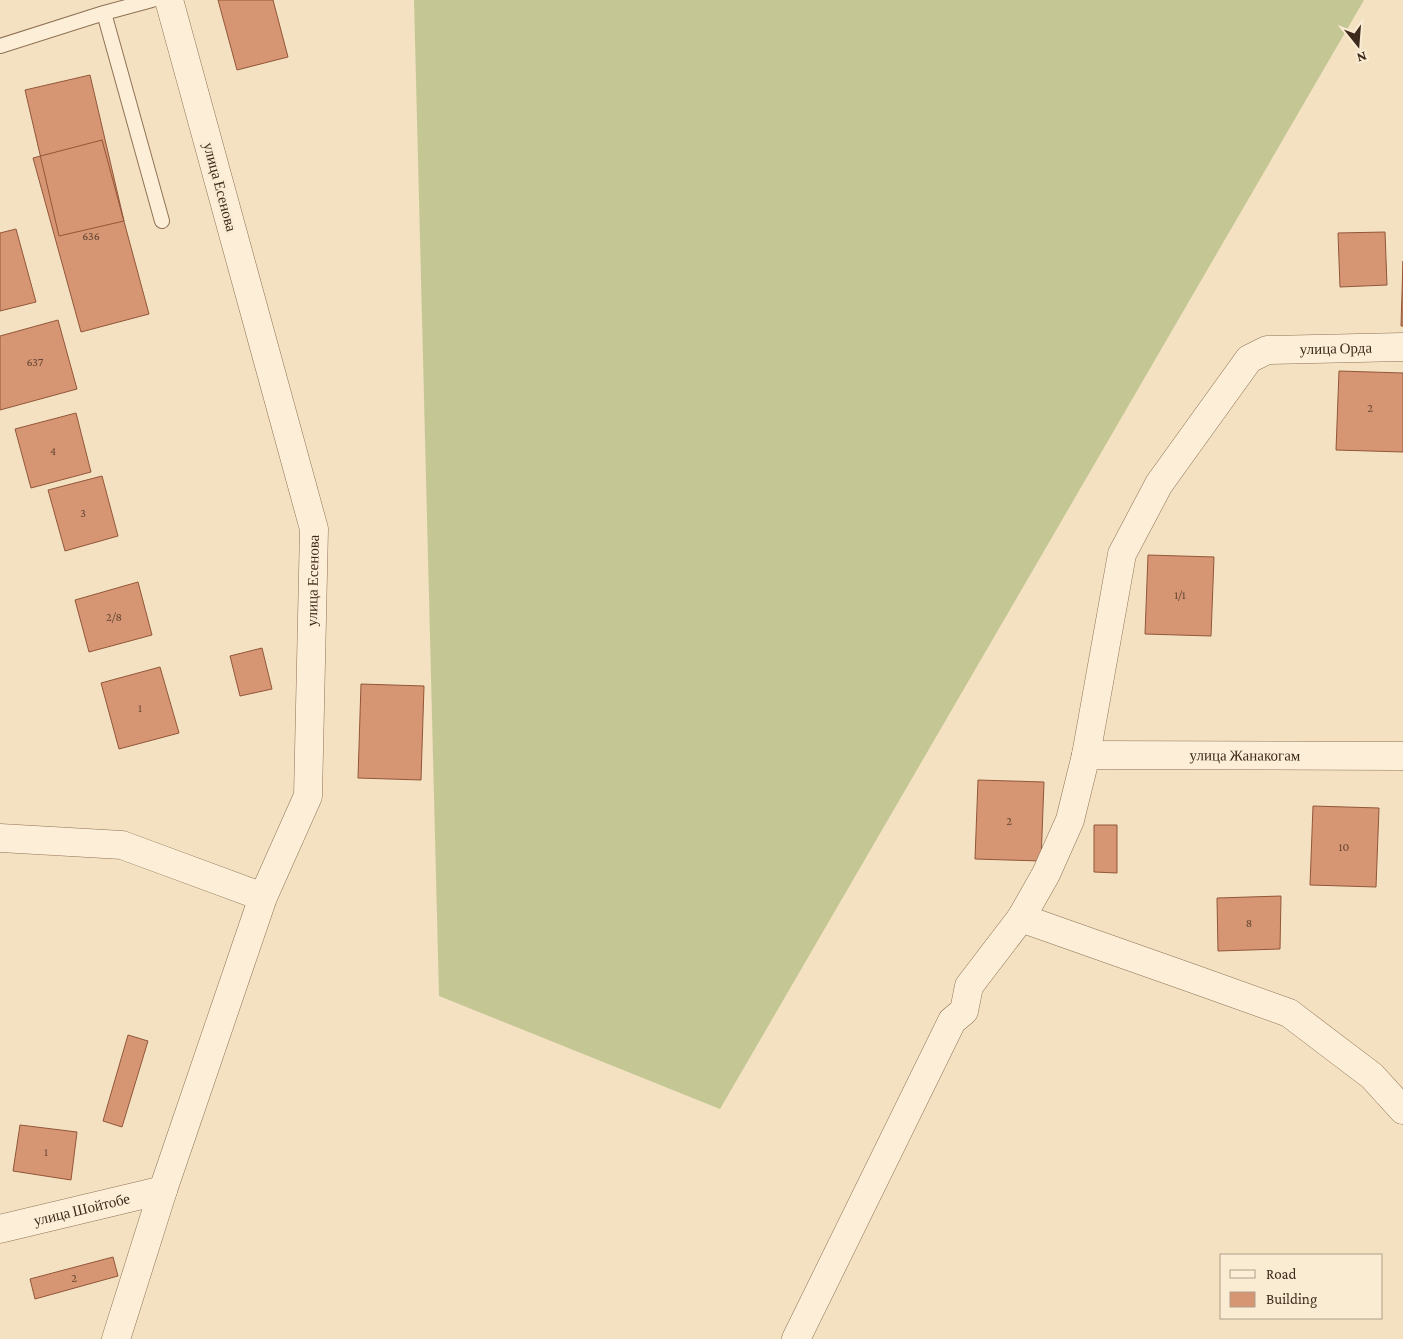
<svg xmlns="http://www.w3.org/2000/svg" width="1403" height="1339" font-family="'Crimson Pro',serif">
<style>
.cemetery{fill:#c4c794}
.building{fill:#d69673;stroke:#925639}
.lines{fill:none;stroke-linecap:round;stroke-linejoin:round}
.service-casing{stroke:#907156;stroke-width:16}
.minor-casing{stroke:#907156;stroke-width:29}
.tertiary-casing{stroke:#907156;stroke-width:29}
.service{stroke:#fdefd7;stroke-width:14}
.minor{stroke:#fdefd7;stroke-width:28}
.tertiary{stroke:#fdefd7;stroke-width:28}
.labels{text-anchor:middle;dominant-baseline:central;stroke-width:5;stroke-linejoin:round;paint-order:stroke}
.number-label{font-size:12px;fill:#644532}
.street-label{font-size:15px;fill:#3e2a1c;stroke:#faecd3}
</style>
<rect width="100%" height="100%" fill="#f3e1c2"/>
<path class="cemetery" d="M414,0h950l-644,1109 -281,-113z"/>
<path class="building" d="M218,0h55l15,57 -51,13z
M90,75l34,146 -65,15 -34,-146z
M102,140l47,174 -68,18 -48,-174z
M16,229l20,73 -36,9v-78z
M1385,232l2,53 -47,2 -2,-54z
M1403,261v65h-2z
M58,320l19,69 -77,21v-74z
M1339,371l64,2v79l-67,-2z
M76,413l15,59 -60,16 -16,-59z
M102,476l16,60 -53,15 -17,-61z
M1148,555l66,2 -3,79 -66,-2z
M138,582l14,53 -63,17 -14,-52z
M262,648l10,41 -32,7 -10,-40z
M160,667l19,66 -60,16 -18,-66z
M361,684l63,2 -3,94 -63,-2z
M978,780l66,2 -3,79 -66,-2z
M1313,806l66,2 -3,79 -66,-2z
M1094,825h23v48l-23,-1z
M1281,896l-1,53 -62,2 -1,-53z
M128,1035l20,6 -26,86 -19,-6z
M20,1125l57,7 -6,48 -58,-9z
M113,1257l5,19 -83,23 -5,-20z"/>
<g class="lines">
<defs>
<path id="service" d="M104,13l58,208
M0,46l104,-33 48,-13"/>
<g id="minor">
<path id="s1" d="M1086,755l317,1"/>
<path d="M0,838l122,7 141,52"/>
<path d="M1021,918l173,61 95,34 83,63 31,34"/>
<path id="s2" d="M0,1229l163,-39"/>
<path id="s3" d="M796,1339l156,-318 12,-10 5,-25 52,-68 25,-44 24,-54 16,-65 36,-201 37,-70 90,-125 18,-9 136,-3"/>
</g>
<g id="tertiary">
<path id="s4" d="M116,1339l47,-149 100,-293 45,-101 6,-267 -145,-529"/>
</g>
</defs>
<use href="#service" class="service-casing"/>
<use href="#minor" class="minor-casing"/>
<use href="#tertiary" class="tertiary-casing"/>
<use href="#service" class="service"/>
<use href="#minor" class="minor"/>
<use href="#tertiary" class="tertiary"/>
</g>
<g class="labels">
<g class="number-label">
<text x="91" y="236">636</text>
<text x="35" y="362">637</text>
<text x="1370" y="408">2</text>
<text x="53" y="451">4</text>
<text x="83" y="513">3</text>
<text x="1180" y="595">1/1</text>
<text x="114" y="617">2/8</text>
<text x="140" y="708">1</text>
<text x="1009" y="821">2</text>
<text x="1344" y="847">10</text>
<text x="1249" y="923">8</text>
<text x="46" y="1152">1</text>
<text x="74" y="1278">2</text>
</g>
<g class="street-label">
<text transform="translate(220 187) rotate(75)">улица Есенова</text>
<text stroke="none"><textPath href="#s3" startOffset="1184">улица Орда</textPath></text>
<text stroke="none"><textPath href="#s4" startOffset="792">улица Есенова</textPath></text>
<text stroke="none"><textPath href="#s1" startOffset="159">улица Жанакогам</textPath></text>
<text stroke="none"><textPath href="#s2" startOffset="84">улица Шойтобе</textPath></text>
</g>
</g>
<rect x="1220" y="1254" width="162" height="65" fill="#faecd3" stroke="#af9e8a"/>
<rect x="1230" y="1270" width="25" height="8" fill="#fdefd7" stroke="#af9e8a"/>
<text x="1266" y="1279" font-size="15" fill="#3e2a1c">Road</text>
<rect x="1230" y="1292" width="25" height="15" fill="#d69673" stroke="#af9e8a"/>
<text x="1266" y="1304" font-size="15" fill="#3e2a1c">Building</text>
<g transform="translate(1358 45) rotate(163)" stroke="#faecd3" stroke-width="4" paint-order="stroke">
<path d="M0-4L9 19L0 12L-9 19Z" fill="#3e2a1c"/>
<text y="-8" font-size="14" font-weight="bold" text-anchor="middle" fill="#3e2a1c">N</text>
</g>
</svg>
